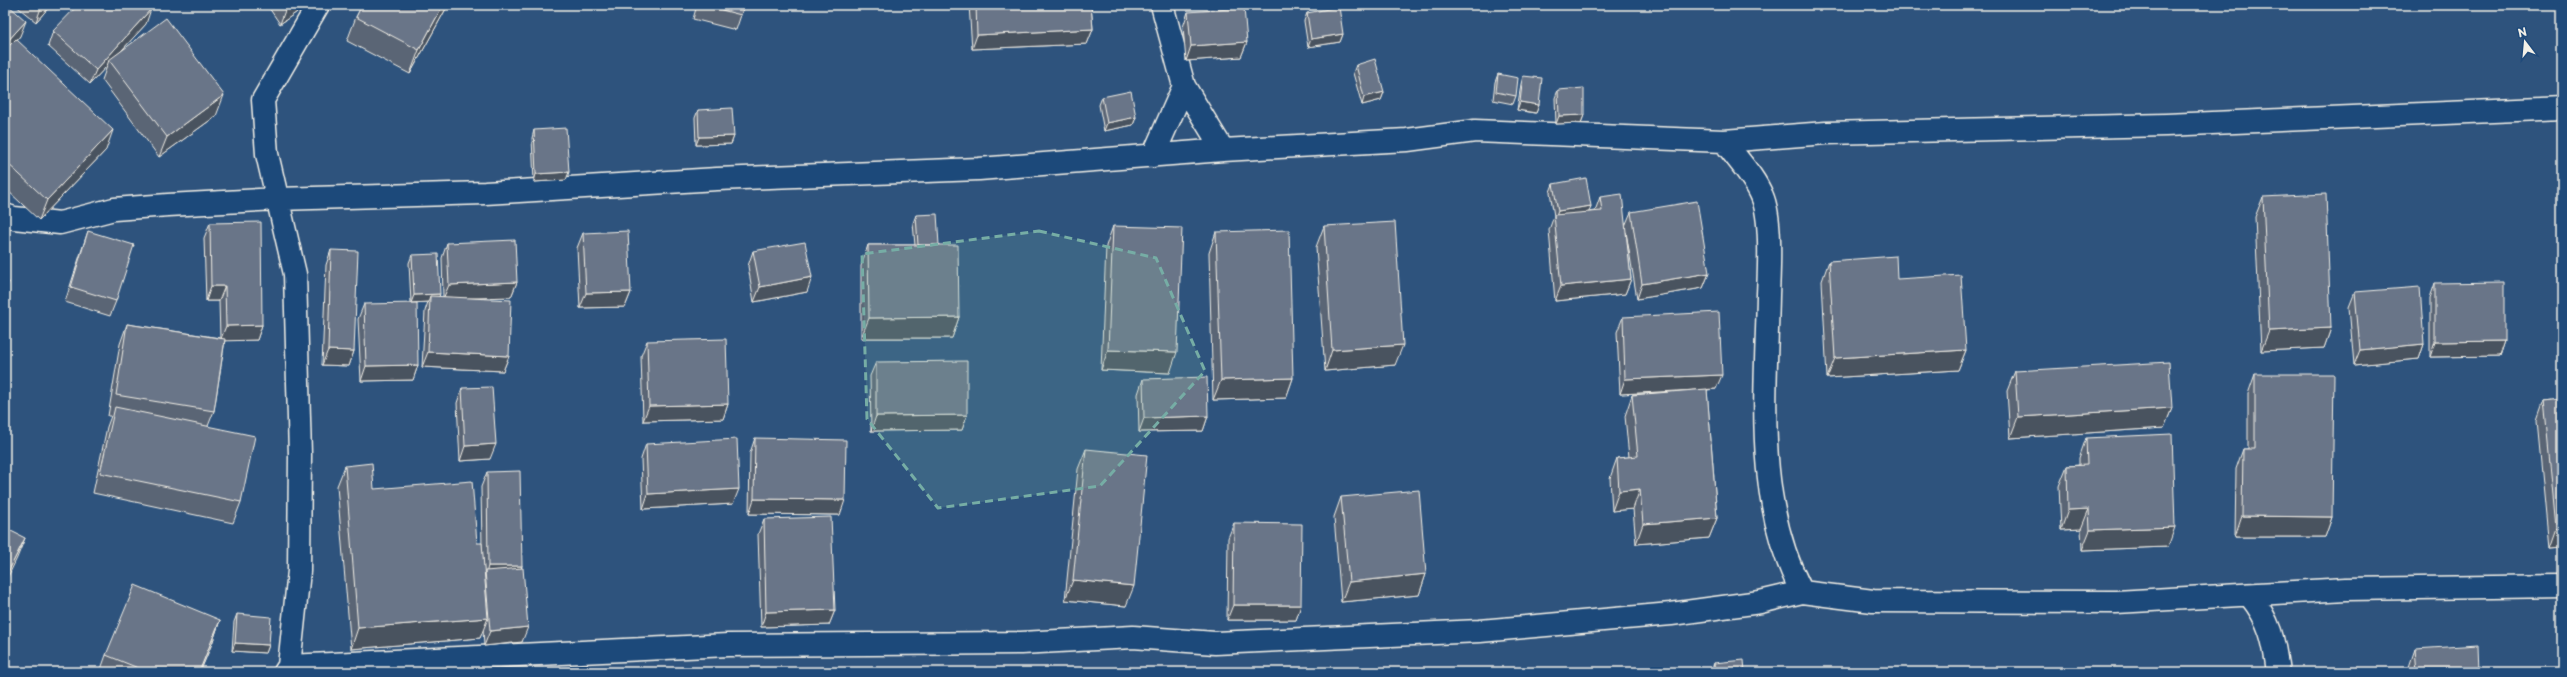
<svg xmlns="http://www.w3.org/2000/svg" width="2567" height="677" font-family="'Playpen Sans',sans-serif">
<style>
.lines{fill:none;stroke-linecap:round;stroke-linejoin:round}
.street-casing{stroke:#f4f1e8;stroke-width:25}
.street{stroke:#1f4a7a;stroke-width:22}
.wall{fill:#5a6575;stroke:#f4f1e8}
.shaded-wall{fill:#4a525f;stroke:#f4f1e8}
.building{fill:#697588;stroke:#f4f1e8}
.marked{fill:#76ada5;fill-opacity:0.2;stroke:#76ada5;stroke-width:3;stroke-dasharray:8 5;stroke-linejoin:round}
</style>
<rect width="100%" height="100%" fill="#2e537d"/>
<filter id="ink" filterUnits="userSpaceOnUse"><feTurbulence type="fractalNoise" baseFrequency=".025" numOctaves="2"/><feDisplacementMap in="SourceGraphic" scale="8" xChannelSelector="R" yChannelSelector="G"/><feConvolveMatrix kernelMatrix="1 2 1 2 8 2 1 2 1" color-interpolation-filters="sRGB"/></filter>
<g filter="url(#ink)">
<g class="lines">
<defs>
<path id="street" d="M1162,5l22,81 39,64
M1724,141c12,17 30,35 38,55 10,23 7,73 6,99 -2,100 -14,206 34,297
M1153,156l31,-70
M5,215l9,3 46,5 54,-14 54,-4 110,-6 207,-6 232,-14 262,-10 244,-19 184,-10 68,-9 249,10 102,-8 340,-8 396,-17
M2250,596c20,25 24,44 28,76
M289,666l439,-21 293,-2 112,-6 82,6 265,-12 191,-17 89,-12 42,-10 71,9 243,1 230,-13 216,-3
M285,672l4,-6 10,-95 1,-116 -5,-181 -28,-120 -4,-54 55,-95"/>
</defs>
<use href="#street" class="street-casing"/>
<use href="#street" class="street"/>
</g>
<path class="wall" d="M5,5l15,31 -3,4 89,110 -67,70 -34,-32z
M15,5h36l-15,17z
M267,5h40l-27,19z
M362,5h86l-38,69 -63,-33 9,-24z
M697,5h47l-3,10 -5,15 -43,-11z
M969,5h122l2,24 -6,15 -115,5z
M1188,12l59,30 -6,15 -55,4 -3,-34z
M1307,13l36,21 -3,8 -32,5 -4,-26z
M146,24l-27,29 97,63 -57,41 -57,-77 5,-14 -17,18 -42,-38 5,-15z
M1356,65l28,27 -3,8 -19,5 -9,-32z
M1498,74l18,22 -3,8 -20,-4 2,-18z
M1523,76l16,29 -3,8 -19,-3 4,-26z
M1558,90l26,25 -3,8 -25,1 -1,-26z
M1102,97l34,20 -3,8 -29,6 -5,-26z
M698,110l36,26 -3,8 -35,1 -1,-27z
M534,130l32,50 -32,2 -2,-44z
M1553,184l38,22 -3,6 7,-1 5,-14 25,29 6,-14 78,61 -6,15 -66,11 -11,-67 5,47 -6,15 -70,7 -6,-71 5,-14 -4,-24z
M2263,197l68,131 -7,20 -63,3 -6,-134z
M916,215l23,30 20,72 -7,21h-91v-72l7,-21h47l-2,-22z
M210,223l52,102 -5,15h-32l-11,71 -6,15 33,76 -8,21 -140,-30 14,-66 4,-11h-3l12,-72 7,-20 93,14 -1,-37h-13l-2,-63z
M1113,226l57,147 -69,-3 5,-124z
M1324,226l71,139 -70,6 -9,-124z
M88,231l28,70 -6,15 -45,-14 18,-56z
M1216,232l77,146 -7,20 -73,2 -4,-147z
M583,233l48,59 -6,15 -45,1 -3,-60z
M447,243l70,39 -6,15 -36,1 34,58 -6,15 -81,-4 3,-56 3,-9 -17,1 -2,-40 3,-8 27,42h4l-1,-39z
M331,250l23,101 -5,15 -27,-1 4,-100z
M753,251l54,41 -53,10 -6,-36z
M1829,261l68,18 69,71 -8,20 -131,8 -5,-97z
M2435,283l69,58 -5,15 -69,1v-59z
M2355,292l69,52 -5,15 -65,6 -5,-58z
M364,304l54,61 -5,15 -52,1 -3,-62z
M1623,317l93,72 -9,1 10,128 -8,20 -73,6 -3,-35 -21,2 -2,-33 7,-20 12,-1 -4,-41 7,-21 54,-4 -66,3 -3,-62z
M647,341l81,63 -5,15 -80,2 -2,-65z
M876,362l91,53 -5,15 -91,1 -1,-55z
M2015,371l157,37 -8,20 -154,10 -3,-47z
M2255,374l77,143 -7,20h-90l1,-68 7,-20h5v-55z
M1143,379l65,37 -5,15 -64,1 -1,-38z
M462,388l28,71 -30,2 -3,-58z
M2562,399v148l-13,1 -12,-127 7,-20z
M755,438l85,77 -91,-1 1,-61z
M2086,438l82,109 -86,3 -1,-21 -20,1 -2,-44 8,-20 12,-1v-7z
M646,444l87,60 -90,5 -2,-50z
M1086,449l40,157 -61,-6 13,-131z
M345,466l29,23 103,54 5,5 -1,-61 6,-15 35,94 -1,2 1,74 -38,4 -1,-16 -3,8 -129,11 -14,-163z
M1341,497l85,77 -7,21 -78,7 -7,-85z
M764,519l71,91 -6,15 -68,2 -3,-93z
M1234,523l67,82 -5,15h-69l1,-82z
M237,614l32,31 -3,8 -34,-2 2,-29z
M220,620l-7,21 -13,31h-100l6,-17z
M2415,649l64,23h-71v-2z
M1714,663l31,9h-34v-1z"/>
<path class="shaded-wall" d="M42,5h9l-15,17z
M287,5h20l-27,19z
M443,5h5l-38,69 9,-24z
M151,9l-5,15 -35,38 -2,-2 -2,6 -17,18 6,-14z
M26,21l-6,15 -15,17v-9z
M1093,29l-6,15 -115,5 5,-14z
M1343,34l-3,8 -32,5 3,-8z
M1247,42l-6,15 -55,4 5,-15z
M1384,92l-3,8 -19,5 2,-8z
M224,95l-8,21 -57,41 8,-20z
M1520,102l19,3 -3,8 -19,-3z
M1584,115l-3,8 -25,1 3,-8z
M1136,117l-3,8 -29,6 3,-8z
M113,130l-7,20 -67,70 8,-20z
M734,136l-3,8 -35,1 3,-8z
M569,172l-3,8 -32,2 2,-8z
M1591,206l-3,8 -33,5 3,-8z
M1709,273l-6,15 -66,11 5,-15z
M812,277l-5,15 -53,10 6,-15z
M1631,279l-6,15 -70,7 6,-15z
M9,282l-4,11v-6z
M517,282l-6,15 -68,2 6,-14z
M211,286h14l-6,15h-13z
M631,292l-6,15 -45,1 6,-15z
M440,294l-3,8 -7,-6 -2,6 -17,1 3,-8z
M959,317l-7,21h-91l8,-20z
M262,325l-5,15 -37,1 6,-15z
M2331,328l-7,20 -63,3 8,-20z
M2504,341l-5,15 -69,1 5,-15z
M2424,344l-5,15 -65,6 6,-15z
M1403,345l-8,20 -70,6 7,-21z
M328,350l26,1 -5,15 -27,-1z
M1108,350l69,2 -7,21 -69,-3z
M1966,350l-8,20 -131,8 8,-20z
M428,352l81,4 -6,15 -81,-4z
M418,365l-5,15 -52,1 5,-15z
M1722,375l-6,14 -96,5 5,-15z
M1293,378l-7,20 -73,2 8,-20z
M728,404l-5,15 -80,2 6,-15z
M2172,408l-8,20 -154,10 8,-21z
M967,415l-5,15 -91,1 5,-15z
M1208,416l-5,15 -64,1 5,-14z
M496,444l-6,15 -30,2 5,-15z
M739,489l-6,15 -90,5 5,-15z
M1640,489l-7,20 -21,2 7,-20z
M754,499l91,1 -5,15 -91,-1z
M2089,509l-8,20 -20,1 7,-20z
M2242,516l90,1 -7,20h-90z
M1717,518l-8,20 -73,6 7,-20z
M2175,527l-7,20 -86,3 8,-20z
M2556,528h6v19l-13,1z
M25,538l-8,20 -12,25v-5z
M488,566h34l-6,15 -30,-7z
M1426,574l-7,21 -78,7 8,-20z
M1073,580l61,6 -8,20 -61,-6z
M1233,605h68l-5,15h-69z
M835,610l-6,15 -68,2 5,-15z
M488,618l-8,20 -129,11 7,-21z
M220,620l-7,21 -13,31h-1z
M528,627l-6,15 -38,4 6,-15z
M235,643l34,2 -3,8 -34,-2z"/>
<path class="building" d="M5,5h3l18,16 -21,23z
M78,5h69l4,4 -55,61 -43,-39z
M362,5h81l-24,45 -63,-33z
M702,5h42l-3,10z
M976,5h115l2,24 -116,6z
M1339,7l4,27 -32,5 -4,-26z
M1244,8l3,34 -56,4 -3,-34z
M166,18l58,77 -57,42 -58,-77z
M16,39l97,91 -66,70 -42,-39v-111z
M1375,59l9,33 -20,5 -8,-32z
M1498,74l20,4 -2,18 -20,-4z
M1523,76l19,2 -3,27 -19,-3z
M1584,88v27l-25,1 -1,-26z
M1131,91l5,26 -29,6 -5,-26z
M732,108l2,28 -35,1 -1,-27z
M566,128l3,44 -33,2 -2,-44z
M1586,178l5,28 -33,5 -5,-27z
M1622,194l9,85 -70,7 -7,-71 48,-4 -2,-14z
M2326,194l5,134 -62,3 -6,-134z
M1697,201l12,72 -67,11 -11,-72z
M937,214l2,31h-21l-2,-30z
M261,222l1,103 -36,1 -1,-40h-14l-1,-63z
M1395,222l8,123 -71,5 -8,-124z
M1113,226l69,2 -5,124 -69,-2z
M1289,230l4,148 -72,2 -5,-148z
M88,231l46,14 -18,56 -45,-14z
M628,231l3,61 -45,1 -3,-60z
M515,240l2,42 -68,3 -2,-42z
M805,242l7,35 -52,10 -7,-36z
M868,245h90l1,72 -90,1z
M331,250l27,1 -4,100 -26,-1z
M438,254l2,40 -26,1 -2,-40z
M1896,256l1,23 64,-4 5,75 -131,8 -6,-97z
M5,279l4,3 -4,5z
M2504,282v59l-69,1v-59z
M2420,287l4,57 -64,6 -5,-58z
M430,296l81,4 -2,56 -81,-4z
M417,303l1,62 -52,1 -2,-62z
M1719,312l3,63 -97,4 -2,-62z
M127,324l98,15 -11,72 -98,-16z
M726,339l2,65 -79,2 -2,-65z
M967,361v54l-91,1v-54z
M2169,362l3,46 -154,9 -3,-46z
M2255,374h79l-2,143 -90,-1 1,-67h12z
M1207,377l1,39 -64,2 -1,-39z
M492,387l4,57 -31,2 -3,-58z
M1707,389l10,129 -74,6 -3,-35 -21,2 -2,-33 21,-2 -6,-61z
M2562,399v129h-6l-12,-127z
M115,407l140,29 -14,66 -141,-29z
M2172,434l3,93 -85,3 -1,-21 -21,1 -1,-44 20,-1 -1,-27z
M755,438l91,2 -1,60 -91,-1z
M737,439l2,50 -91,5 -2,-50z
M1086,449l61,6 -13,131 -61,-6z
M372,463l2,26 98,-8 5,62h5l6,75 -130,10 -13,-162z
M520,471l2,95h-34l-1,-94z
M1419,490l7,84 -77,8 -8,-85z
M831,517l4,93 -69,2 -2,-93z
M1234,523l68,1 -1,81h-68z
M5,528l20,10 -20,40z
M523,568l5,59 -38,4 -5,-60z
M135,585l85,35 -21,52h-51l-42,-17z
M237,614l34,3 -2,28 -34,-2z
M2478,645l1,27h-62l-2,-23z
M1744,660l1,12h-30l-1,-9z"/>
</g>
<path class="marked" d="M1039,231l117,27 49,113 -105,115 -162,22 -71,-89 -5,-165z"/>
<rect width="2567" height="677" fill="none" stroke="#1f4a7a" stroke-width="20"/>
<rect x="10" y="10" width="2547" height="657" fill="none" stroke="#f4f1e8" stroke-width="1.5" filter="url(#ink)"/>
<g transform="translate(2525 42) rotate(344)" stroke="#1f4a7a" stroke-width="3" paint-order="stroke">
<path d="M0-3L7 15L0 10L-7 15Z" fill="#f4f1e8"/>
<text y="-6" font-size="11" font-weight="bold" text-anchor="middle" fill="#f4f1e8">N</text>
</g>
</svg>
